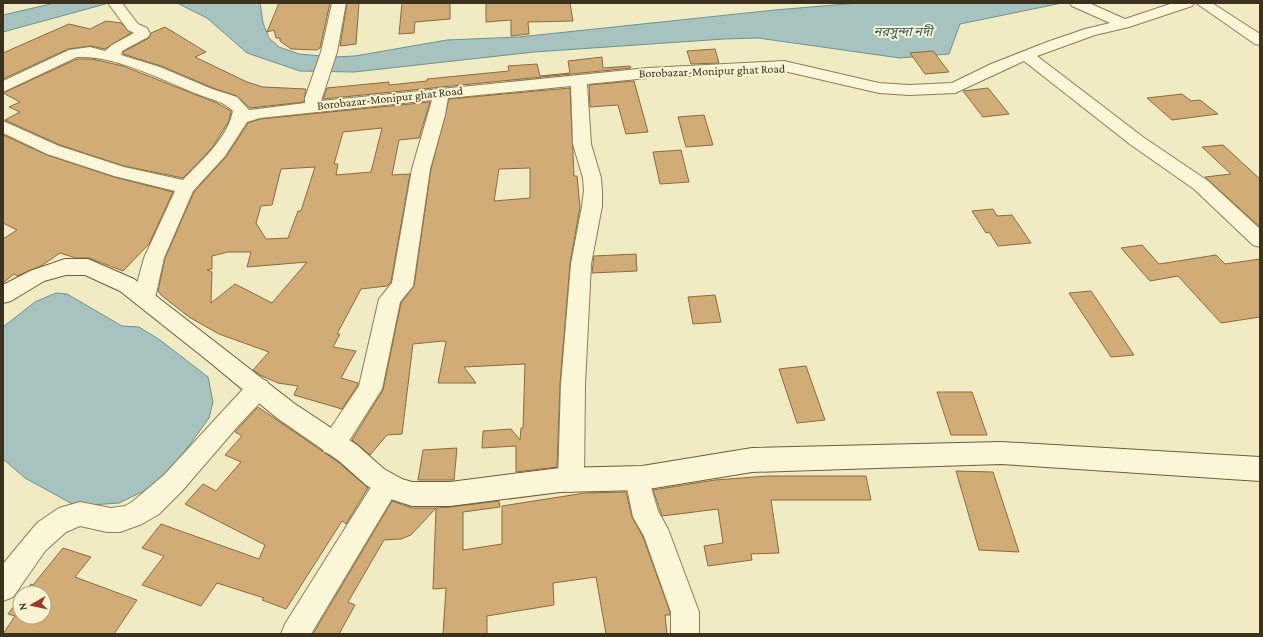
<svg xmlns="http://www.w3.org/2000/svg" width="1263" height="637" font-family="'Crimson Pro','Noto Sans Bengali',serif">
<style>
.water{fill:#a6c3c0;stroke:#6c928f}
.building{fill:#d1ac77;stroke:#8d6a3d;fill-rule:evenodd}
.lines{fill:none;stroke-linecap:round;stroke-linejoin:round}
.minor-casing{stroke:#8c7d59;stroke-width:2}
.tertiary-casing{stroke:#8c7d59;stroke-width:2}
.secondary-casing{stroke:#6e5e3c;stroke-width:2}
.minor{fill:#fbf6d7;fill-rule:evenodd}
.tertiary{fill:#fbf6d7;fill-rule:evenodd}
.secondary{fill:#fbf6d7;fill-rule:evenodd}
.labels{text-anchor:middle;dominant-baseline:central;stroke-width:4;stroke-linejoin:round;paint-order:stroke}
.far-street-label{font-size:12px;fill:#3b311e;stroke:#f8f3d3}
.far-water-label{font-size:13px;font-style:italic;fill:#2c575c;stroke:#f8f3d3}
</style>
<rect width="100%" height="100%" fill="#f1ebc3"/>
<path class="water" d="M55,3h54l-106,29v-17z
M177,3h83l3,20 6,15 10,9 20,7 35,3 21,-1 92,-16 72,-3 256,-27 83,-7h204l-102,21 -11,30 -49,4 -142,-20 -34,1 -190,13 -180,20 -54,-1 -53,-18 -40,-35z
M56,293l11,1 55,32 17,1 21,13 48,37 5,25 -4,16 -16,22 -21,29 -20,18 -33,16 -43,3 -51,-28 -22,-19v-132l32,-25z"/>
<path class="building" d="M279,3h51l-10,45 -3,2 -26,-1 -11,-8v-3h-4l-2,-8 -7,2z
M347,3h12l-3,41 -16,2z
M402,3h48v16l-35,3 -1,11 -15,1z
M486,3h84l3,18 -45,1 1,12 -18,2v-16l-25,2z
M106,21l15,2 10,10 -26,16 -15,-3 -22,3 -65,30v-26l66,-29 21,5z
M165,27l41,25 -11,5 52,25 16,5 43,2 -2,13 -54,6 -13,-12 -24,-8 -52,-22 -38,-12v-2l26,-14 2,-5z
M715,49l4,14 -28,1 -4,-13z
M933,51l16,21 -24,2 -15,-21z
M602,57l1,11 27,-2 1,2 -308,31 4,-11 62,-6v3l38,-4v-2l82,-8 -1,-5 29,-2 3,12 30,-3 -2,-12z
M77,59h15l31,7 94,37 14,8 -2,10 -17,27 -29,30 -59,-12 -64,-21 -55,-25 15,-8 -11,-5 11,-5 -17,-9z
M634,81l14,51 -22,2 -8,-29 -28,2 -1,-22z
M570,88l4,88h3l3,31 -10,57 -10,120 -3,83 -41,5v-26l-34,2 1,-17 28,-2 9,11 1,-12h2l2,-64 -61,3 12,16h-38l8,-41 -3,-1 -30,3 -11,90 -15,1 -17,20 -18,-15 31,-50 18,-87 13,-17 17,-117 18,-70zM530,168v30l-36,3 5,-32z
M988,88l21,26 -26,3 -20,-26z
M1182,94l9,7 9,-1 18,14 -46,6 -25,-22z
M430,102l-11,36 -20,2 -7,35 18,-1 -19,108 -4,4 -26,3 -24,45h3l-7,13 23,4 -15,27 17,5v2l-16,24 -48,-14 4,-9 -20,-3 -18,-8 -7,-5 16,-18 -50,-18 -30,-17 -28,-22 -3,-4 7,-33 29,-66 32,-35 22,-34 12,-4zM382,128l-11,44 -35,3 2,-11h-4l9,-32zM315,167l-14,44h-3l-10,27 -22,1 -10,-16 5,-17 11,-1 9,-36zM228,252h23l-4,15 60,-5 -35,41 -37,-19 -24,19 1,-31 -5,-2 5,-1v-13z
M704,115l9,30 -27,2 -8,-30z
M3,135l44,20 67,22 59,15 -24,52 -26,27 -34,-13h-13l-16,-5 -19,13 -24,10 -3,-2 -11,9v-44l14,-9 -14,-7z
M1223,145l37,34v48l-55,-50 26,-3 -29,-27z
M681,150l8,32 -29,2 -7,-32z
M993,209l4,7 15,-1 19,28 -33,3 -9,-14 -3,1 -14,-22z
M1142,245l17,19 57,-9 9,9 35,-5v58l-39,6 -43,-47 -28,5 -29,-33z
M636,254l1,17 -45,2 2,-17z
M1091,291l43,64 -23,2 -42,-64z
M715,295l6,27 -28,2 -5,-27z
M806,366l19,54 -28,3 -18,-54z
M937,392h35l15,43h-36z
M258,407l80,55 30,26 -22,36 -4,-3 -56,88 -24,-9 2,-2 -47,-15 -16,23 -59,-21 22,-29 -22,-8 19,-24 98,35 6,-14 -80,-41 18,-20 13,7 25,-29 -16,-7 17,-19 -7,-4z
M457,448l-3,32h-36l5,-30z
M956,471l37,1 26,80 -40,-2z
M768,476h98l5,24h-100l8,53 -28,1 1,6 -44,6 -4,-20 19,-3 -5,-34 -56,7 -9,-26 62,-10z
M626,492l6,25 11,20 27,75v3h-5l2,19h-61l-10,-57 -43,6 1,22 -67,11v18h-44l3,-46 -13,1 3,-81 14,-1 49,-6 1,6 -37,5v38l39,-6v-38l83,-13z
M392,501l20,7h24l-25,27 -10,4 -17,1 -36,62 7,3 -16,29h-26z
M63,548l28,9 -16,20 62,23 -23,34h-111l12,-18 -7,-2 12,-16v19h24v-24h-20l7,-9 2,1z"/>
<g class="lines">
<defs>
<path id="minor" d="M259,378l8,3 3,7 -3,7 -29,31 -56,65 -23,23 -17,10 -22,8h-13l-27,-6 -14,6 -21,19 -32,46 -10,4v-37l34,-41 22,-15 21,-6 31,6 14,-2 7,-4 32,-27 79,-86 8,-8z
M637,467l9,3 12,41 10,18 31,83v22h-28v-22l-27,-76 -11,-19 -8,-39 3,-8z
M387,472l9,4 4,8 -4,8 -85,142h-30l4,-10 93,-148z"/>
<path id="tertiary" d="M108,3h14l16,21 9,4 3,6 -2,3 -26,14 -1,4 39,12 52,22 25,8 12,13 56,-7v-5l16,-46 11,-49h14l-9,49 -16,49 327,-33 136,-7 95,22 30,2 43,-2 39,-19 56,-22 38,-13 25,-6 -38,-17 -2,-3h19l36,16 48,-16h21l-2,3 -63,21 -34,8 -58,21 106,81 65,44 52,48v18l-7,-2 -59,-56 -63,-44 -107,-84 -69,32 -46,2 -30,-2 -95,-22 -136,7 -61,6 4,60 10,34 1,13v15l-11,58 -6,120 -1,96 -4,9 -9,3 -9,-3 -4,-9 3,-96 10,-120 11,-58 2,-15 -1,-13 -10,-34 -2,-58 -123,12 -3,17 -15,54 -17,117 -13,16 -18,87 -40,63 -9,3 -9,-3 -4,-8 39,-58 20,-87 13,-16 20,-114 20,-69 -172,18 -13,4 -22,34 -32,35 -29,67 -9,40 -3,6 -8,2 -8,-2 -3,-6 11,-40 31,-67 -61,-15 -67,-22 -44,-21v-12l56,25 65,21 59,13c19,-20 44,-41 50,-69 -10,-10 -21,-11 -33,-16 -36,-14 -84,-40 -123,-38l-74,35v-11l66,-31 21,-3 15,4 7,-6 22,-12 -6,-3z
M1196,3h16l48,31v11l-5,-1z"/>
<path id="secondary" d="M65,259h23l46,20 161,125 62,41 27,24 18,10 10,3h38l110,-14 82,-2 110,-18 249,-6 259,15v24l-259,-17 -249,8 -110,18 -82,2 -110,14h-38l-25,-8 -21,-13 -27,-24 -62,-43 -70,-58 -87,-69 -35,-16h-19l-22,6 -33,20 -8,2v-18l27,-14z"/>
</defs>
<use href="#minor" class="minor-casing"/>
<use href="#tertiary" class="tertiary-casing"/>
<use href="#secondary" class="secondary-casing"/>
<use href="#minor" class="minor"/>
<use href="#tertiary" class="tertiary"/>
<use href="#secondary" class="secondary"/>
</g>
<g class="labels">
<g class="far-street-label">
<text transform="translate(712 71) rotate(-2)">Borobazar-Monipur ghat Road</text>
<text transform="translate(390 98) rotate(-6)">Borobazar-Monipur ghat Road</text>
</g>
<g class="far-water-label">
<text x="903" y="31">নরসুন্দা নদী</text>
</g>
</g>
<rect width="1263" height="637" fill="none" stroke="#3b311e" stroke-width="8"/>
<g transform="translate(32 605) rotate(261)"><circle r="19" fill="#f8f3d3" stroke="#aca58b"/>
<path d="M0-3L7 15L0 10L-7 15Z" fill="#9f3925"/>
<text y="-6" font-size="11" font-weight="bold" text-anchor="middle" fill="#3b311e">N</text>
</g>
</svg>
